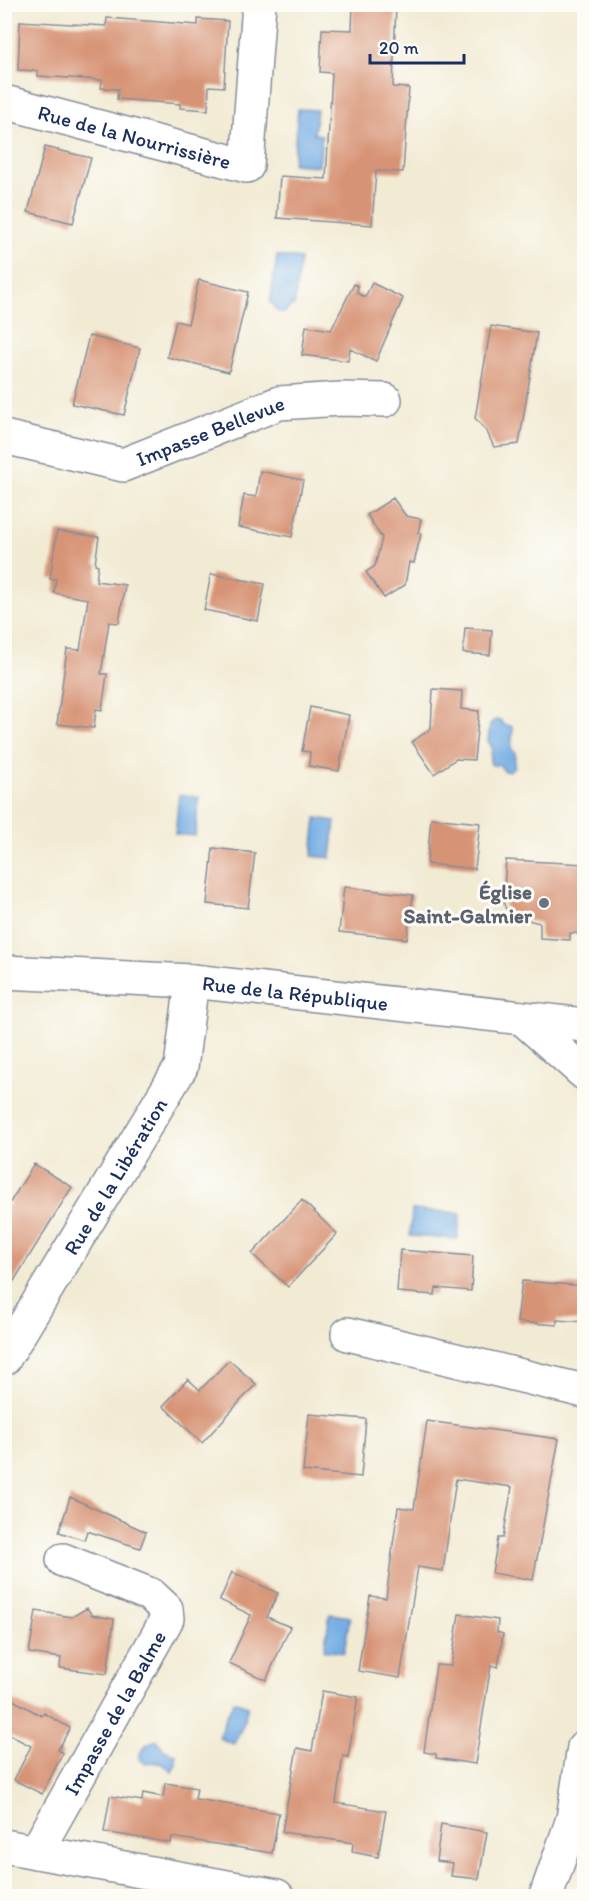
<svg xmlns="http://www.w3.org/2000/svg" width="589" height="1901" font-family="Itim,sans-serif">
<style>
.water{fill:#75ade4;stroke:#486ea1;stroke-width:1.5}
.building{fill:#d79374}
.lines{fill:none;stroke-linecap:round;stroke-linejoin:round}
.minor-casing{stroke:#868d99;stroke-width:36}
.minor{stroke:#fff;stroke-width:33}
.worship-dot{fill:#6b7280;stroke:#fdfcf7;stroke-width:2}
.labels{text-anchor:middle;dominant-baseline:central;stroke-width:6;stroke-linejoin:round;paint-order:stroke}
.street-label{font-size:21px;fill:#1b2f5e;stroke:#fdfcf7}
.worship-label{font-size:21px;font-weight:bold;fill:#5b616d;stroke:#fdfcf7;text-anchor:end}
</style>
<rect width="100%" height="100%" fill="#fdfcf7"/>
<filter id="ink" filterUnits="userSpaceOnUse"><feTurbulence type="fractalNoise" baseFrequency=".0167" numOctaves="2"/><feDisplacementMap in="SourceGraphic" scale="12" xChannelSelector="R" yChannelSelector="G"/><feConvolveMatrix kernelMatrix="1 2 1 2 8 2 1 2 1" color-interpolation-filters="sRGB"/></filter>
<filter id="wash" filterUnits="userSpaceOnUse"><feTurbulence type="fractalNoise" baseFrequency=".008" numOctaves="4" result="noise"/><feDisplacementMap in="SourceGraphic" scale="24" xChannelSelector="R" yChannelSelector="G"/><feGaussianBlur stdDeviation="1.35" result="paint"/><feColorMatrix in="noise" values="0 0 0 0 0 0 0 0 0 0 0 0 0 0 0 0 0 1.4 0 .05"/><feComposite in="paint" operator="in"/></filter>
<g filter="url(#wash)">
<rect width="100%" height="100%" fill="#f2ebd4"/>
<path class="water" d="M298,109l19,1 -3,24 8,1 -3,31 -26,-2z
M277,256l23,3 -6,47h-3l-7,7 -7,-2 -3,-4 -1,-4h-3z
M495,720h5l4,5 7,1 2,3 -2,19 4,5 -1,14 -5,4h-5l-4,-6h-8l-2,-3 2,-15 -4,-6 2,-17z
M179,795l20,2 -4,39 -20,-2z
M316,818l19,3 -4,37 -19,-2z
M412,1210l48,3 -2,26 -48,-3z
M330,1614l20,3 -6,36 -20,-3z
M234,1701l14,5 -5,19 -9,19 -15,-6 6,-19z
M157,1740c4,10 11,12 19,15v9l-4,8c-8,-9 -16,-11 -27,-9l-6,-4c2,-12 7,-15 18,-19z"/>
<g id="blocks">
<path class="building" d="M353,4h43l-3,83 16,1 -6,84 -27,-1 -4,54 -95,-7 3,-42 46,3 6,-106 -12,-1 2,-43 30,1z
M107,18l91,7v-6l30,2 -4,66 -15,-1 -1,24 -28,-2v-4l-63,-5 1,-10 -17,-1 1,-8 -64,-4v-5l-20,-1 2,-49 86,5z
M45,147l46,11 -18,65 -45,-11z
M199,280l49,12 -19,80 -62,-15 9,-36 12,3z
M372,283l31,15 -27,63 -26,-12 -2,12 -46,-6 4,-29 25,4 23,-46 4,2 -1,7 8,4z
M491,326l46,7 -18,111 -25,3 -7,-15 -12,-14z
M89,336l51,12 -16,67 -52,-11z
M260,471l43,9 -11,57 -54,-10 6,-32 12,2z
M393,498l13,18 15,3 -3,14 3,1 -7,29 -5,-1 -4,23 -21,13 -18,-26 9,-6 7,-28 -15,-23z
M57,531l42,6 -4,27 3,1 -2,16 29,4 -6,38 -10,-1 -8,52h6l-5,36 -6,-1 -2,19 -37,-4 10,-75 13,1 8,-51 -34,-6 2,-14h-6z
M211,574l54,10 -7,37 -54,-11z
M465,628l27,2 -2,25 -27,-2z
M433,689l29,2 -1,18 18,2 -5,49 -18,-1 -22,15 -22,-32 19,-14z
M310,707l39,8 -10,56 -30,-5 1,-14 -8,-1z
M431,818l49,5 -5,46 -48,-5z
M213,848l42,5 -7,55 -41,-4z
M506,860l79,4v70l-15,-1v7l-30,-2v-15l-24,-6 -7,-4 -4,-6 -2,-7z
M344,887l69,8 -6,44 -68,-7z
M34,1164l38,23 -68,110v-85z
M302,1200l35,34 -49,53 -36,-33z
M400,1250l73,6 -2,35 -35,-3 -1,7 -38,-3z
M522,1281l63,5v36l-28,-2v5l-40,-3z
M229,1360l27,24 -54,59 -39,-37 25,-27 12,11z
M309,1414l57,5 -5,58 -58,-6z
M427,1421l132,18 -26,141 -41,-7 6,-35h5l9,-51 -56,-8 -13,92 -25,-4 -18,111 -42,-7 12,-75 16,2 12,-91 16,2z
M70,1497l76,35 -6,16 -53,-17 -3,9 -25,-8z
M232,1572l46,21 -11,24 23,10 -24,53 -37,-17 22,-48 -31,-15z
M87,1608l5,7 22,4 -7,55 -47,-6 1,-10 -32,-5 7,-42 36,6z
M459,1614l39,6 -1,12 6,2 -5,33 -7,-2 -16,99 -39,-6v-4l-12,-2 12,-87 15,1z
M322,1691l36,6 -10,60 -5,-1 -7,47 50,8 -8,46 -26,-5 1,-9 -71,-11 15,-84 15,3z
M4,1695l38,21 2,-3 26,15 -12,22 5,3 -21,41 -28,-14 17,-34 -27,-14z
M165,1783l32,5 -2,11 84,14 -7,40 -100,-16 -1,6 -67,-11 6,-36 32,5 1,-8 20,4z
M441,1824l46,8 -8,47 -28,-3 2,-13 -17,-2z"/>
</g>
</g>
<g filter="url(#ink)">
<use href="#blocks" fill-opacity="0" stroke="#868d99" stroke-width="1.5"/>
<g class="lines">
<defs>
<g id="minor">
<path id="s1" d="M4,102l243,64 12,-162"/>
<path id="s2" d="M4,437l119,28 156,-62 62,-4 44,1"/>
<path id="s3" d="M4,972l188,9 392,44"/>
<path d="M522,1018l62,55"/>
<path d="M348,1334l236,57"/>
<path id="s4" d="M4,1359l177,-292 11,-86"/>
<path d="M4,1846l273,50"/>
<path id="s5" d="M36,1852l131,-233 -1,-10 -15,-14 -88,-35"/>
<path d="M546,1896l27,-77 11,-72"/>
</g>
</defs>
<use href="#minor" class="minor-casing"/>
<use href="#minor" class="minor"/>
</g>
</g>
<circle class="worship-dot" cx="544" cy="903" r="6"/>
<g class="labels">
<g class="street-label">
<text stroke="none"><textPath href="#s1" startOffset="135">Rue de la Nourrissière</textPath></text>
<text stroke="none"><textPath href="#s2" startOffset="216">Impasse Bellevue</textPath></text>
<text stroke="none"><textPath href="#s3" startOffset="292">Rue de la République</textPath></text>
<text stroke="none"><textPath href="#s4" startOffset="214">Rue de la Libération</textPath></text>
<text stroke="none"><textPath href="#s5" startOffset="160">Impasse de la Balme</textPath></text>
</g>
<g class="worship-label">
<text x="532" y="891">Église<tspan x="532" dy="24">Saint-Galmier</tspan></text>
</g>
</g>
<rect width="589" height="1901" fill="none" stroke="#fdfcf7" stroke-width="24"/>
<path d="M370 54v9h94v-9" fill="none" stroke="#1b2f5e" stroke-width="3"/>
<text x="379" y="54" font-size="18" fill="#1b2f5e" stroke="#fdfcf7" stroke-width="4.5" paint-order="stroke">20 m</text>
</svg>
